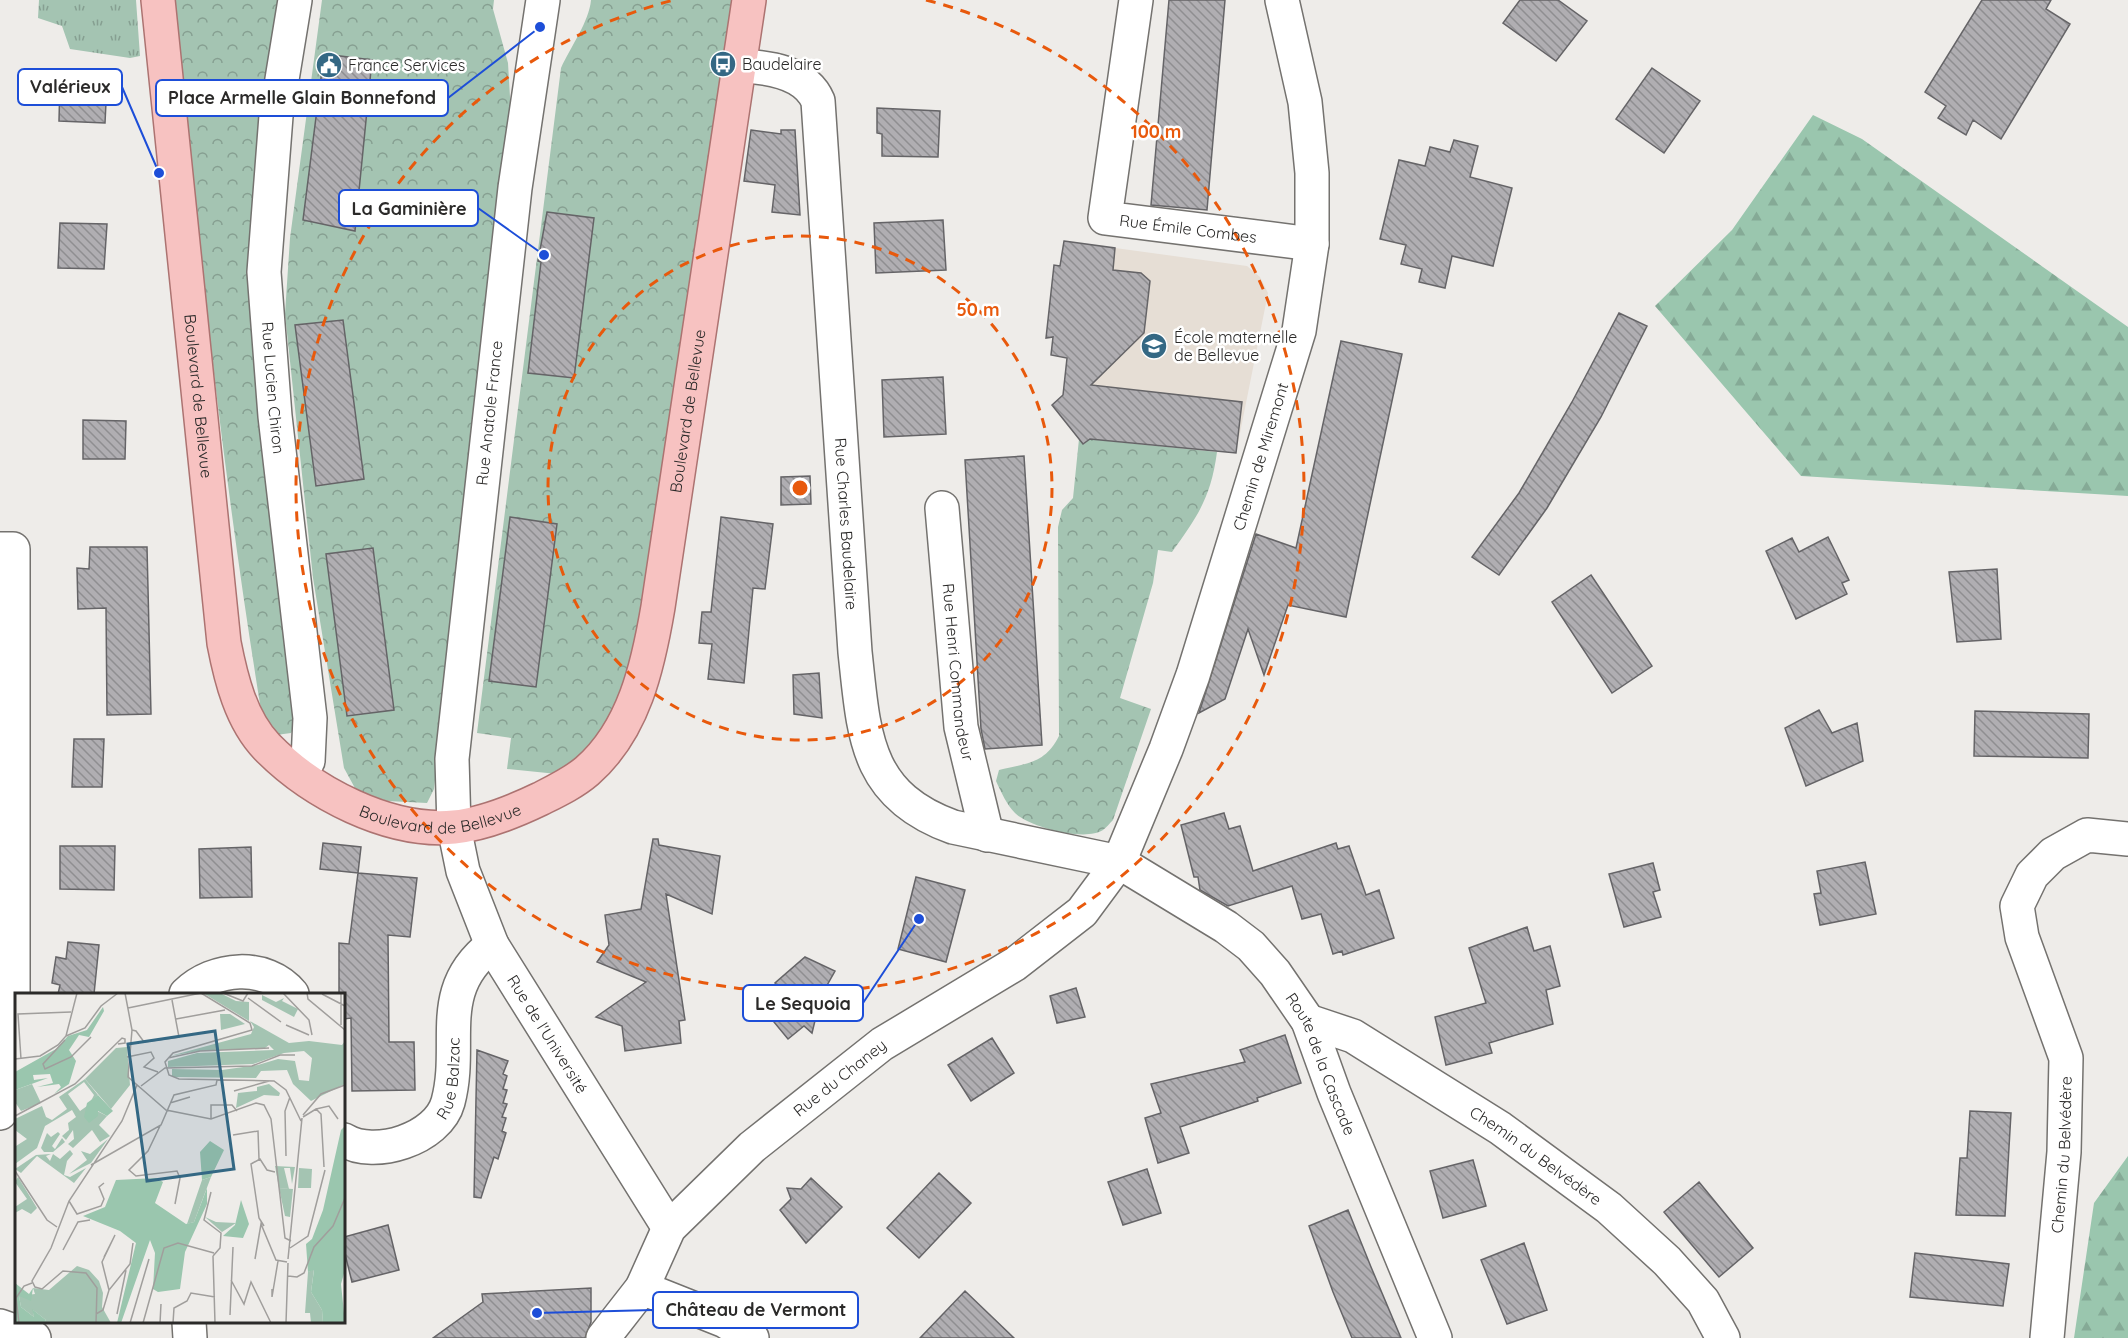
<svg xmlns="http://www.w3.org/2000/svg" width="2128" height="1338" font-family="Quicksand,sans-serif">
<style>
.built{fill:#e6ded5}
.grass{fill:url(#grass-tufts)}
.forest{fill:url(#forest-firs)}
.park{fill:url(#park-crowns)}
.building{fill:url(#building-back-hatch);stroke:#656467;stroke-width:1.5}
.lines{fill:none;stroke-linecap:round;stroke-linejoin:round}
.minor-casing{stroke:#74726f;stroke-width:36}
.major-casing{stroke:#ac7371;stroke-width:36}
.minor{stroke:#fff;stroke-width:33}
.major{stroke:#f7c2c1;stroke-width:33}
.ring{fill:none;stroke:#e8590c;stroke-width:3;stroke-dasharray:10 8}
.labels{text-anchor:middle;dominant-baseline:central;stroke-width:5;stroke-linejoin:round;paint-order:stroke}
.poi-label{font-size:16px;fill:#2b2a29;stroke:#fff;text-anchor:start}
.street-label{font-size:16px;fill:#2b2a29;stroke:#fff}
.inset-road{fill:none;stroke:#a09e9c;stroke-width:1.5}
.view{fill:#346884;fill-opacity:0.15;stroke:#346884;stroke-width:3}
.inset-edge{fill:none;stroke:#2b2a29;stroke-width:3}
.centre{fill:#e8590c;stroke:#fff;stroke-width:3}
.ring-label{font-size:18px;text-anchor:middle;font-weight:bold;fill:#e8590c;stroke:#fff;stroke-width:5;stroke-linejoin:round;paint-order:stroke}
.leader{fill:none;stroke:#1d4ed8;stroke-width:2}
.callout-dot{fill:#1d4ed8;stroke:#fff;stroke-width:2}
.callout{fill:#fff;stroke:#1d4ed8;stroke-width:2}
.callout-label{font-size:18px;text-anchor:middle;font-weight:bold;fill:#2b2a29}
</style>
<defs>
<pattern id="grass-tufts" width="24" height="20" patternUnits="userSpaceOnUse" patternTransform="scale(1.5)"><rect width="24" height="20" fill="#a4c4b2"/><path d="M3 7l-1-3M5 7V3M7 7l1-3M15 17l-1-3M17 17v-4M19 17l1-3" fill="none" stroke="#869f91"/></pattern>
<pattern id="forest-firs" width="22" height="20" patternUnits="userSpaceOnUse" patternTransform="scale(1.5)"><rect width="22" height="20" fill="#9ac6ae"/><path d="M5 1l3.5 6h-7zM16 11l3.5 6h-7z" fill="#85aa96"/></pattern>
<pattern id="park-crowns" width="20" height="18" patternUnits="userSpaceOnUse" patternTransform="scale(1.5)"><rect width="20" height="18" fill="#a4c4b2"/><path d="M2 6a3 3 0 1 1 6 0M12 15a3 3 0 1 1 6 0" fill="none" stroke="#869f91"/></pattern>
<pattern id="building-back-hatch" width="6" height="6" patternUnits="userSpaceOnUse" patternTransform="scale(1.5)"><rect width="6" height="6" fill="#b0aeb2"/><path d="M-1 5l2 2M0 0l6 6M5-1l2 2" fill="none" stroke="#8f8e91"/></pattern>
</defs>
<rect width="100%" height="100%" fill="#eeece9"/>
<path class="built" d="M1064,241l183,25 13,11 8,16 -32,160 -126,-12 -26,3 -5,-5 -27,-34 11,-10 4,-37 -16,-3 2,-18 -6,-9 7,-63h6z"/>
<path class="grass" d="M39,0h97l4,56 -10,2 -60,-9 -8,-23 -24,-8z"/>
<path class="forest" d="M1813,115l49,24 266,188v169l-327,-20 -146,-170 77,-76z
M2128,1156v182h-54l20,-135z"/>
<path class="park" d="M173,0h111l-28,233 44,484 -9,16 -15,2 -14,-19c-39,-237 -64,-476 -89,-716z
M322,0h172l-1,9 15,54 3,51 -77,675 -7,14 -40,-2 -31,-11 -12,-22 -31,-190 -28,-264 5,-76z
M591,0h144l-93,651 -40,91 -35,33 -60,-6 4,-31 -34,-5 84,-665c10,-22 28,-46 30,-68z
M1095,434l15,7 107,11c-6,45 -19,64 -45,100l-14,-2 -5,33 -33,115 31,11 -38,111c-3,3 -7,8 -10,10 -18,12 -73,-3 -88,-17 -8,-8 -14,-21 -19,-32l3,-11c28,-7 46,-6 60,-34l-1,-209 4,-17 11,-12 6,-59 5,5z"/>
<path class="building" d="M1169,0h56l-18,210 -56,-5z
M1520,0h38l29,21 -31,40 -53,-38z
M1982,0h69l-5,9 24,15 -69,115 -28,-19 -7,15 -28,-17 8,-12 -21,-14z
M324,54l48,6 -17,171 -52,-11z
M1652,68l48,33 -36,52 -48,-34z
M60,82h47l-2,41 -46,-2z
M877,108l63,3 -2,46 -56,-1v-22l-5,-1z
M751,130l30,4v-4h14l5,85 -28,-3 3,-27 -31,-4z
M1454,140l24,6 -8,31 42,11 -19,78 -41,-10 -7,32 -26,-6 3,-13 -21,-5 5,-19 -26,-6 19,-79 26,6 5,-19 20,5z
M547,212l47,6 -20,160 -46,-5 13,-111 -3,-1z
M943,220l3,50 -70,3 -2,-50z
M60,223l47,1 -3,45 -46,-1z
M1064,241l51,7 -2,22 28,3 9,8 -6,52 -53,52 151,17 -6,51 -146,-14 -7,5 -31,-39 11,-10 4,-37 -16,-3 2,-18 -7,1 8,-73 6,1z
M1619,313l28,13 -46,91 -54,91 -48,67 -27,-18 47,-64 53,-91z
M343,320l21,159 -48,7 -21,-161z
M1341,341l61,13 -56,263 -58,-12 -24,70 -16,-46 -23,70 -26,14 57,-179 40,14z
M943,377l3,57 -62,3 -2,-57z
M83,420l43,1 -1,38h-42z
M1024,456l18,289 -57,4 -4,-20 -16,-269z
M810,476l1,28 -30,1v-28z
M510,517l47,7 -21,163 -47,-6z
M721,517l52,7 -8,65 -12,-1 -9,95 -36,-4 4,-35 -13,-1 3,-31h9z
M1828,537l21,43 -7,3 5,11 -51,25 -30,-68 26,-13 7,14z
M90,547h57l4,167 -44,1 -1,-107 -28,1 -1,-41 12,1z
M373,548l21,162 -47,6 -21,-162z
M1997,569l4,70 -44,3 -8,-70z
M1591,575l61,91 -40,27 -60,-91z
M819,673l3,45 -28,-4 -1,-39z
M1819,710l13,23 25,-10 6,38 -57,25 -21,-58z
M1975,711l114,3 -1,44 -114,-2z
M74,739h30l-2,48h-30z
M1224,813l5,16 11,-3 13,45 83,-28 2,6 11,-3 17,49 13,-5 15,48 -51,17 -1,-4 -9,3 -12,-40 -19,5 -10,-33 -64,20 -28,-16 -2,-13h-4l-13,-52z
M653,839h5l1,6 61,11 -8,58 -46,-20 19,126 -6,1 2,22 -56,8 -3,-25 -26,-9 50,-35 -49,-20 12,-17 -4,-30 36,-6z
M323,843l38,4 -3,26 -38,-4z
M60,846h55l-1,44 -54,-1z
M251,847l1,50 -52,1 -1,-49z
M1865,862l11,52 -56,11 -6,-31 7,-1 -4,-22z
M1653,863l7,27 -7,2 8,25 -37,10 -15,-53z
M358,873l59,5 -7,59 -22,-2 1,107h25l1,48 -63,1 -1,-73 -7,1v-25h-5v-51l10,1z
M916,877l49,13 -19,72 -48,-13z
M1527,927l7,24 16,-5 10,40 -14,4 7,34 -64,19 3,10 -46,12 -11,-48 51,-14 -17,-55z
M68,942l31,3 -5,49h-36l2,-9 -8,-2 4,-26 10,2z
M805,957l30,14 -14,25 -9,37 -8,-7 -16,13 -28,-34 18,-17 -3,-5z
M1076,988l9,29 -28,6 -7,-27z
M1285,1035l16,48 -44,15 1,3 -78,26 9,26 -31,10 -13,-45 16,-5 -10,-29 94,-22 -5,-12z
M992,1038l22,35 -43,28 -23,-36z
M477,1050l31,11 -5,13 4,2 -4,13 4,1 -4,13 4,1 -5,13 4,1 -4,13 4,2 -8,26 -4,-2 -13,41 -7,-1z
M1970,1111l41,2 -6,103 -49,-1 4,-57h7z
M1473,1160l13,46 -43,12 -13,-47z
M1147,1169l14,44 -38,12 -15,-43z
M939,1173l32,30 -52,55 -32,-30z
M811,1178l31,29 -36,36 -26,-33 11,-11 -4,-11 14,1z
M1699,1182l54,66 -34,29 -55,-65z
M1348,1210l23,57 30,71h-49l-19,-46 -24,-66z
M388,1225l11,45 -47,12 -8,-32v-13z
M1524,1243l23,67 -40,14 -26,-64z
M1915,1253l94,11 -6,42 -93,-9z
M591,1288v34l-6,16h-152l50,-36 -1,-8z
M965,1291l49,47h-94z"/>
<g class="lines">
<defs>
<g id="minor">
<path id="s1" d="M295,0l-19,116 -12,156 11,144 35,302 -2,43 -8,12"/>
<path id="s2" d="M543,0l-28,188 -63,571 2,68 9,44 29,74 177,283"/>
<path id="s3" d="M1136,0l-31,218 207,26"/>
<path id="s4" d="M740,66c28,1 66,6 78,35l37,551c9,82 9,143 98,175l166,35 107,65 25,19 24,27 33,48 26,72 101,245"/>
<path id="s5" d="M942,508l19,219 26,108"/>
<path d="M0,549h13v525l-1,23 -12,16"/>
<path d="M186,994c27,-27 80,-32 106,0"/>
<path id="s6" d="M1308,1021l45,15 147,92 109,80 58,53 36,40 20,37"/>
<path id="s7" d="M344,1140c30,19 94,-1 104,-38 16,-60 -15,-111 44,-157"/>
<path d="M642,1288l83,33 27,17"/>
<path d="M189,1322l1,16"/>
<path d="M0,1326l34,12"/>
<path id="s8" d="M603,1338l39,-50 27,-60 83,-81 130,-103 133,-80 67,-52 37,-50 47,-113 27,-74 106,-344 13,-87v-71l-7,-71 -23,-102"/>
<path id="s9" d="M2047,1338l17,-186 2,-94 -44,-121 -5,-31 15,-31 21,-21 34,-19 41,4"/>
</g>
<g id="major">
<path id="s10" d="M158,0l66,643c7,36 17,77 43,104 45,46 122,86 187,80 30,-3 59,-15 86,-28 16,-8 33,-16 47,-28 47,-41 61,-105 71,-164l91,-607"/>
</g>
</defs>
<use href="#minor" class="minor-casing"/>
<use href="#major" class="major-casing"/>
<use href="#minor" class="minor"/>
<use href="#major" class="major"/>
</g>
<g class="ring">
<circle cx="800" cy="488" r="252"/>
<path d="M926 0A504 504 0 1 1 674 0"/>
</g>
<defs>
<symbol id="bus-disc" viewBox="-11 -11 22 22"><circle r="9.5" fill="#346884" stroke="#fff"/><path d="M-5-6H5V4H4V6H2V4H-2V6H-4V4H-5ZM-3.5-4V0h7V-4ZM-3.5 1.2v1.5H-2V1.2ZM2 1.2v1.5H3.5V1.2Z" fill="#fff"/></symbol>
<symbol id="civic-disc" viewBox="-11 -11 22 22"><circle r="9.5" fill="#346884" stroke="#fff"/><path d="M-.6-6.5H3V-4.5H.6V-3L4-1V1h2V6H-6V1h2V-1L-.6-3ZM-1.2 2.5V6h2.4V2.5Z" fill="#fff"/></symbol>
<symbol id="school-disc" viewBox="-11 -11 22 22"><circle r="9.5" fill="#346884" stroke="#fff"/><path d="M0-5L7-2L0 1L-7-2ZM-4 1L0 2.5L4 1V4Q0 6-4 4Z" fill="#fff"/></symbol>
</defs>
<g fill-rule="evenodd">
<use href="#bus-disc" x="708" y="49" width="30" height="30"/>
<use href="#civic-disc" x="314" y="50" width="30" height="30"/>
<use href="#school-disc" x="1139" y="331" width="30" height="30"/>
</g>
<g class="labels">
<g class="poi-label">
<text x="742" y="64">Baudelaire</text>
<text x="348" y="65">France Services</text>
<text x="1174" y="337">École maternelle<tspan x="1174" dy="18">de Bellevue</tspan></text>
</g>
<g class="street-label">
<text stroke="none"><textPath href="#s3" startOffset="304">Rue Émile Combes</textPath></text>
<text stroke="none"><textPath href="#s1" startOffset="390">Rue Lucien Chiron</textPath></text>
<text stroke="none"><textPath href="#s10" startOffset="398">Boulevard de Bellevue</textPath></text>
<text stroke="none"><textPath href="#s10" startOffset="1496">Boulevard de Bellevue</textPath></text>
<text transform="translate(489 413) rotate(-84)">Rue Anatole France</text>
<text stroke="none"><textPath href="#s8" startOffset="1143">Chemin de Miremont</textPath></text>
<text stroke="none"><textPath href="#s4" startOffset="514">Rue Charles Baudelaire</textPath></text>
<text stroke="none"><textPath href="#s5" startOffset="165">Rue Henri Commandeur</textPath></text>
<text stroke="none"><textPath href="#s10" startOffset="956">Boulevard de Bellevue</textPath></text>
<text stroke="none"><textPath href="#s2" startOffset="1062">Rue de l'Université</textPath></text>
<text stroke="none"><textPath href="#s4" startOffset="1324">Route de la Cascade</textPath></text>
<text stroke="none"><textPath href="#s7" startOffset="147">Rue Balzac</textPath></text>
<text stroke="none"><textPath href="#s8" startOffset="357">Rue du Chaney</textPath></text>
<text stroke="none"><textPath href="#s9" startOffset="184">Chemin du Belvédère</textPath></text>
<text stroke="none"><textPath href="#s6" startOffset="266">Chemin du Belvédère</textPath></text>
</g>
</g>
<g transform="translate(15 993)">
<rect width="330" height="330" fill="#eeece9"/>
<path d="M205,21h10l15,10 -24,6zM70,86l13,16 -7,6 3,-6 -10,-13 -16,12 12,17 7,-5 20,10 -8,9 11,11 -10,6 -8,-12 -19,18 -5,-4 6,-5 -1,-9 -7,10 -4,-4 7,-6 -1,-7 8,-6 -4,-7 -27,16 -8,22 -22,16 1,-18 11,-7 -12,-9v-11l27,-13 4,11 6,3 15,-11 -8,-12zM17,91l9,19 -20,8 -6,-9v-12zM254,91l11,9 -1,3 -15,-1 -28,13 2,-15 19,-2v-4zM43,139l2,2 -8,12 3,3 7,-11 3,4 -12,10h-9l-3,-4 6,-15 4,4zM93,146l-17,24 -22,11 18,-14 -6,-9 9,3zM55,157l3,4 -6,7 -3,14 6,2 16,-9 -12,15 -37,-27 -16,17 -6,-4 21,-14 15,-1 -5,2 4,5 3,-7 7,5zM260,173l20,1 -3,17 -2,-16h-6l5,21 -10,-1zM3,184l19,31 -6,6 -9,-5 -7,4v-6l12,-8 -12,-17zM196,184l-17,45 -7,2 15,-44zM190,224l11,5 20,1 -14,9zM62,273l12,4 10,11 4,12 -1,14 9,16h-67l2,-3 -13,-10 1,7 -13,-10 -2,-11 16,-2 -2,-6 16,2zM299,276l-3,23 11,18 1,13h-12l-1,-10h-5l3,-41z" fill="#a4c4b2"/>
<path d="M88,14l1,4 -15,26 -10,-2 -10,15 7,11 -7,23 -15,10 7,-7 -2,-3 -22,3 16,-4 -3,-9 -17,1 1,5 14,-2 -33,12v-18l41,-23 12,-13 19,-6zM83,102l15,16 -6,5 -9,-5v5l-9,7 -5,-6 3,-14zM330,133v144l-4,14 4,39h-22l-1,-13 -11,-18 3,-22 -6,2 -2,-28 6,-5 11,-29 18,-80zM195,148l14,9 -13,27 -9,3 -2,-28zM141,185l7,4 -8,21 31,21 8,-2 13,-34v16l-22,48 -5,37 -22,3 -5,-3 2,-36 -5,-13 -29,83h-4l19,-80 -16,-12 -37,-15 22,-9 11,-27zM226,207l8,24 -6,14 -20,-2 12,-11zM0,290l14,11 4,-6 -2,13 -12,-5 2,11 13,10 -2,-8 14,11 -2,3h-29z" fill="#9ac6ae"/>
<path d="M188,0h17l16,8 13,1v19zM247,2l14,7 8,-4 -2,3 16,8 -4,8 -32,-17zM235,28l39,22 20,-2 33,4 3,-4v43l-34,17 -18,-17 -6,-14 -26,1 -5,7 -84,-1v-8l50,1 36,-5 20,-6 17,2 4,19 10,1 3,-23 -8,-7 -20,2 -31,11 -85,3v-6l29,-8 77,-3 -5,-5 -4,3 -66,3 -29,5 81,-22 3,-7zM284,175l13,1 -1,19h-13z" fill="#a4c4b2"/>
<path d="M112,54l3,38 -19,24 -26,-30 31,-31zM264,195l14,1 -3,28 -5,-1z" fill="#a4c4b2"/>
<path class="inset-road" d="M110,0l7,37 -4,47 38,33 45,9 45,-16 8,2 7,14 14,119 6,3M186,0l49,30 2,7 -79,23 -8,9 4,13 10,4 95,2 12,9 15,31M208,0l20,8 5,-8M268,0l26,27 3,15M292,0l1,6 37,31M307,1l23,12M233,5l33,24M113,15l73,-15M161,26l49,-9M271,32l23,10M326,32v-32M117,37l4,1 8,11 35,-5 -7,-37M51,43l19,-8 16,-22 17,-13M50,47l-22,24 2,5 26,-12 20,-20M112,64l24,-5 3,6 -10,9 14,5M153,65l32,-7 69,-3M0,66l25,-3 18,-11 8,-9 11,-43M6,66l-3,-45 53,-2M126,93l24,-18 87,-2 28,-11h15M219,98l35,-10M155,110l20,-6M301,116l13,-3 9,13M288,122l18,-21 24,-9M0,123l60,-32 47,-46 3,1v4l-7,1M288,124l13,-8 5,5 3,53M196,126v-14h21l5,6M145,133l-12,25 -19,19 7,6 41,-5 3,7 -5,26M218,142l25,-4 1,28M271,163l-1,-45 5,-14M76,172l70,-40 13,-30 42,-10 1,-5M0,178l32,49 10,7M196,199l-7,28 17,13 -1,15 -7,8M54,208l8,13 24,-8 3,-7 -5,-12 5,-4M249,233l-5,-8 -8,-54 9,-5 7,11 8,2M275,255l18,-12 17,-66M48,257l15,-28 12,-2M198,263l2,67M89,264l11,-22 -13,27 7,28M240,266l6,-35 15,36 11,2M273,266l14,-141M273,283l9,1 7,-4 10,-26 19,-21 12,-28M216,287l13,24 7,-22 20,41M257,296v8l6,-36M81,321l7,-4 6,-20 21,-26 3,-21M102,321l9,-44M215,322l3,-68M4,330l-3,-25 8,-12 8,-3M81,330l1,-35 -11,-15 -23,-2 -21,18 -7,-2 -3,-6 19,-33 18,-47 53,-80 15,-36M115,330l19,-64M128,330l21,-75 14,-5 36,10M145,330l1,-19M158,330l1,-15 13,-7 4,-8 24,4M271,330l2,-60"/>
<path class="view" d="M200,38l19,138 -87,12 -19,-137z"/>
<rect width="330" height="330" class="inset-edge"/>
</g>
<circle cx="800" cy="488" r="9" class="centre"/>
<g class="ring-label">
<text x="1156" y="138">100 m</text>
<text x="978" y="316">50 m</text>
</g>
<path class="leader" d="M159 173L122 87M540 27L448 98M544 255L478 208M919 919L863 1003M537 1313L653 1310"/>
<g class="callout-dot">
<circle cx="159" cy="173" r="6"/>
<circle cx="540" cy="27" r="6"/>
<circle cx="544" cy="255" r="6"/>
<circle cx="919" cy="919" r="6"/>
<circle cx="537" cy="1313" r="6"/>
</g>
<g class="callout">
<rect x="18" y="69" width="104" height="36" rx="6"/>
<rect x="156" y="80" width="292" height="36" rx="6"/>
<rect x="339" y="190" width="139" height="36" rx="6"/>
<rect x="743" y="985" width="120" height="36" rx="6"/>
<rect x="653" y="1292" width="205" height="36" rx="6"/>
</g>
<g class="callout-label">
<text x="70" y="93">Valérieux</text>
<text x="302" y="104">Place Armelle Glain Bonnefond</text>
<text x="409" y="215">La Gaminière</text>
<text x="803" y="1010">Le Sequoia</text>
<text x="756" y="1316">Château de Vermont</text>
</g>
</svg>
